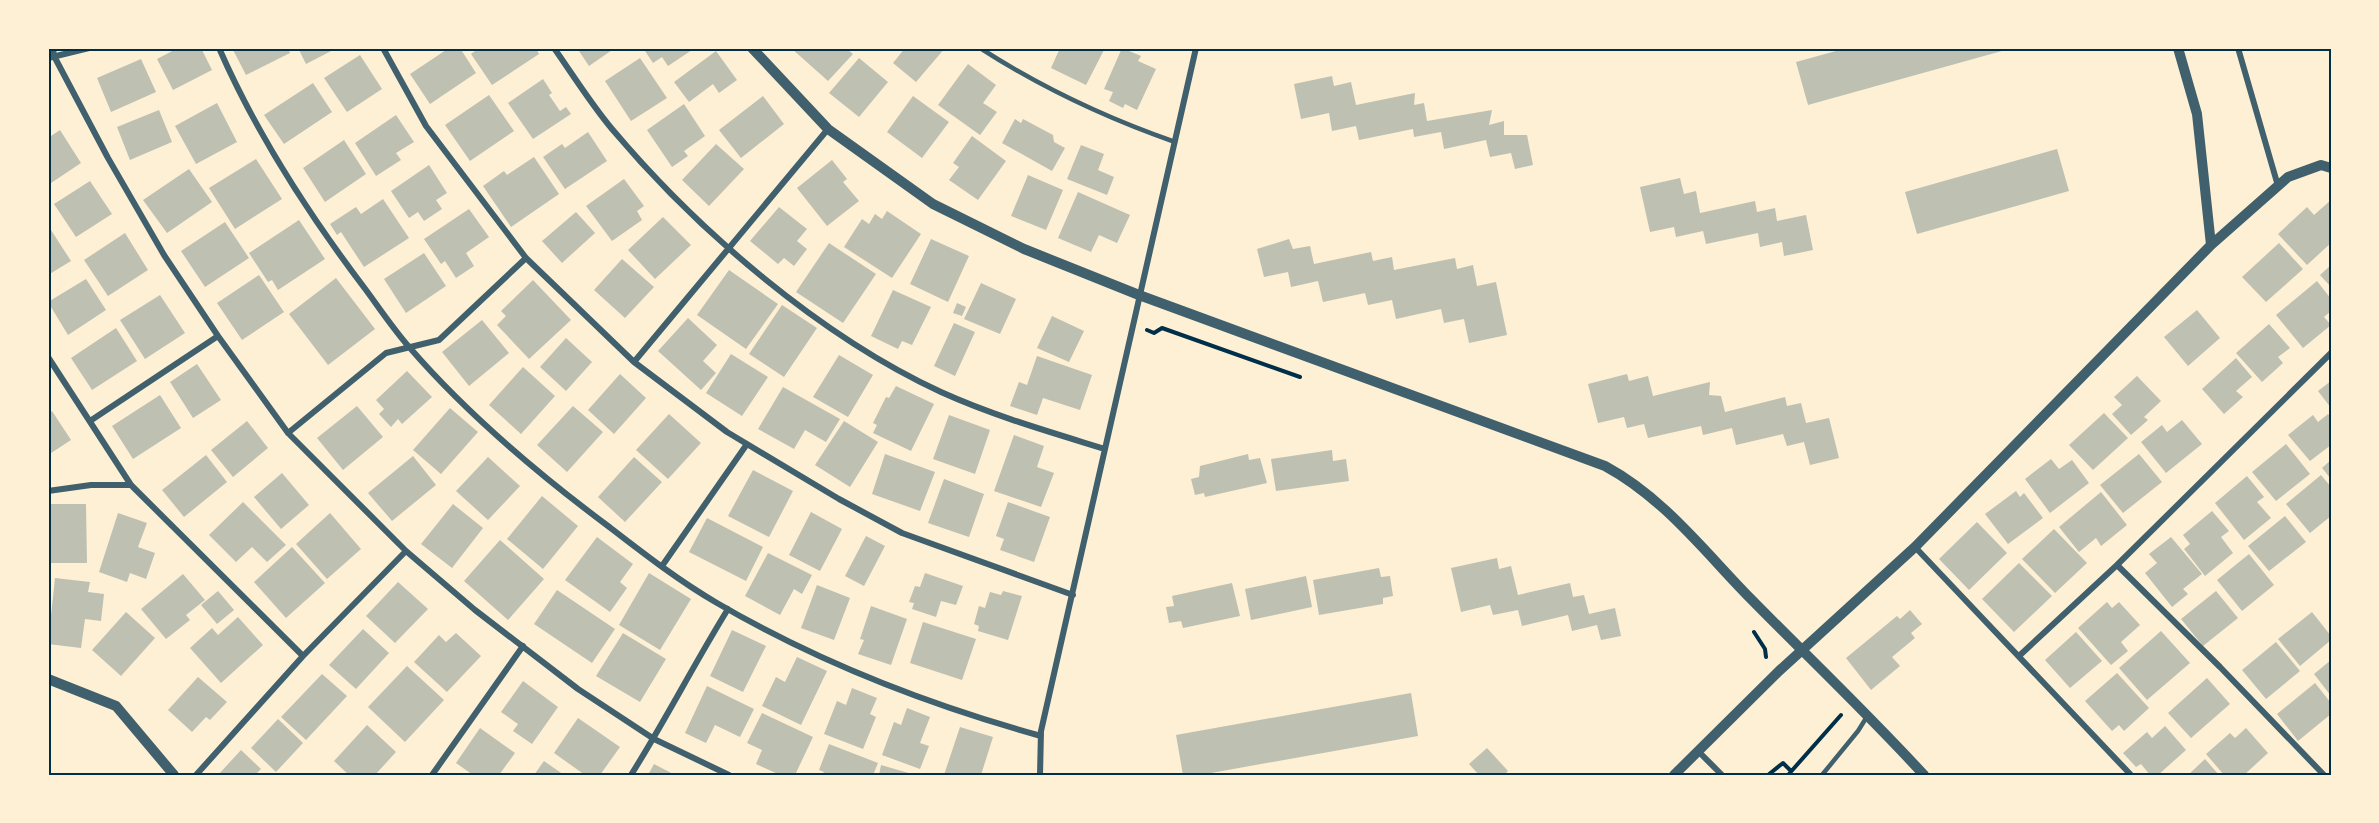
<svg xmlns="http://www.w3.org/2000/svg" width="2379" height="823" font-family="'Golos Text',sans-serif">
<style>
.building{fill:#bec0b2}
.lines{fill:none;stroke-linecap:round;stroke-linejoin:round}
.path{stroke:#003049;stroke-width:4}
.service{stroke:#3f606c;stroke-width:4.5}
.minor{stroke:#3f606c;stroke-width:6}
.tertiary{stroke:#3f606c;stroke-width:10}
.neatline{fill:none;stroke:#003049;stroke-width:2}
</style>
<rect width="100%" height="100%" fill="#fdf0d5"/>
<path class="building" d="M178,48h23l11,22 -39,20 -16,-31z
M232,48h56l2,5 -44,22z
M298,48h39l-31,16z
M449,48h11l16,25 -46,31 -20,-30z
M479,48h57l3,6 -47,31 -21,-31z
M577,48h38l-26,18z
M643,48h52l-27,18 -6,-9 -9,6z
M791,48h55l7,6 -25,27z
M905,48h40l-29,34 -23,-19z
M1060,48h45l-19,37 -35,-17z
M1122,48l19,8 -3,5 18,8 -19,41 -12,-6 -2,4 -14,-7 4,-9 -9,-3z
M1847,48h162v1l-201,56 -12,-43z
M716,51l21,29 -18,13 -6,-9 -24,18 -15,-20z
M360,55l22,34 -35,23 -23,-34z
M640,58l27,40 -36,23 -26,-40z
M859,58l29,24 -29,35 -30,-24z
M141,59l15,33 -45,20 -14,-34z
M968,64l28,21 -13,18 14,9 -17,23 -42,-30z
M1332,76l2,10 17,-4 5,23 59,-12 -1,12 10,-2 3,18 65,-11 -3,15 15,-4v14h23l6,30 -18,4 -4,-16 -21,4 -4,-17 -42,9 -3,-17 -27,5 -1,-8 -54,11 -3,-14 -24,5 -3,-18 -28,6 -7,-35z
M543,79l9,14 -3,2 11,16 6,-4 5,7 -38,25 -25,-36z
M313,83l19,29 -48,32 -20,-29z
M489,95l25,36 -44,30 -25,-36z
M763,96l21,28 -43,34 -22,-28z
M913,96l36,26 -27,36 -35,-26z
M217,103l20,39 -41,22 -21,-38z
M684,104l21,32 -21,15 4,5 -16,11 -25,-37z
M159,110l13,32 -42,18 -13,-33z
M396,115l18,27 -18,11 5,7 -25,16 -21,-33z
M1015,119l6,4 2,-4 30,16 1,7 11,6 -13,23 -50,-28z
M60,130l21,33 -33,22v-47z
M588,132l19,29 -42,28 -22,-32 19,-13 3,4z
M972,136l34,25 -28,39 -29,-20 10,-13 -6,-4z
M344,140l22,34 -41,28 -22,-34z
M716,144l28,25 -35,37 -27,-26z
M1081,145l23,9 -6,16 16,7 -7,18 -40,-16z
M2057,149l12,42 -152,43 -12,-42z
M534,157l25,37 -48,33 -28,-41 21,-15 3,4z
M256,159l26,40 -47,30 -26,-41z
M832,160l15,19 -4,3 16,19 -32,25 -30,-38z
M429,165l18,28 -11,7 6,9 -18,12 -6,-9 -9,6 -18,-27z
M189,169l23,33 -45,31 -24,-33z
M1028,175l35,15 -17,40 -35,-14z
M1680,178l4,16 12,-3 4,22 55,-12 2,11 18,-4 2,13 29,-6 7,35 -29,6 -2,-14 -22,5 -2,-14 -52,11 -3,-13 -27,6 -2,-10 -24,5 -10,-45z
M624,179l20,27 -7,5 5,9 -30,21 -26,-35z
M90,181l22,33 -36,23 -22,-33z
M1078,192l52,23 -13,28 -18,-8 -8,17 -33,-14z
M383,199l26,39 -45,29 -23,-35 -4,3 -7,-11 26,-17 5,7z
M2331,200v43l-24,22 -29,-31 29,-27 7,8z
M779,207l28,22 -10,12 10,8 -13,17 -10,-8 -6,6 -28,-23z
M469,209l20,28 -23,16 8,13 -18,12 -11,-17 -4,3 -17,-25z
M887,211l34,23 -29,44 -48,-31 18,-28 7,5 6,-10 7,5z
M576,212l19,21 -33,30 -20,-22z
M663,217l28,28 -36,34 -27,-29z
M299,220l26,39 -47,31 -6,-10 -4,2 -19,-29z
M225,222l24,36 -44,29 -24,-36z
M51,230l20,31 -23,14v-43z
M125,233l23,37 -40,26 -24,-36z
M931,239l38,17 -21,46 -38,-18z
M1289,239l4,10 17,-3 4,18 57,-12 2,9 19,-4 2,13 61,-12 2,11 16,-4 4,21 19,-4 11,53 -38,8 -5,-24 -20,4 -3,-14 -45,10 -4,-19 -24,5 -3,-12 -42,9 -5,-21 -27,6 -3,-15 -24,5 -7,-28z
M829,243l47,31 -33,49 -47,-31z
M2279,243l24,26 -37,33 -24,-25z
M424,253l22,33 -40,27 -22,-34z
M622,259l32,28 -29,31 -31,-28z
M2331,265v22l-11,-12z
M729,270l49,34 -32,45 -49,-34z
M259,275l25,37 -42,28 -25,-37z
M336,278l39,51 -47,36 -39,-51z
M86,279l20,31 -38,25 -20,-33z
M533,280l38,40 -42,39 -32,-34 9,-9 -5,-5z
M2317,281l14,18v12l-7,6 7,8 -28,23 -27,-33z
M981,283l35,16 -16,35 -36,-15z
M893,290l38,17 -19,38 -10,-4 -4,8 -27,-13z
M160,295l25,38 -40,26 -25,-39z
M957,303l9,4 -4,9 -9,-3z
M782,305l35,23 -33,49 -35,-23z
M2197,310l23,28 -32,28 -24,-29z
M1052,316l32,15 -15,31 -32,-14z
M688,318l29,27 -14,16 13,12 -15,17 -43,-39z
M482,320l27,33 -40,33 -27,-34z
M954,323l21,9 -20,44 -21,-10z
M2269,324l21,24 -12,9 5,6 -21,19 -26,-29z
M116,328l21,33 -45,29 -21,-32z
M566,338l26,24 -26,29 -26,-24z
M731,354l37,23 -26,39 -36,-23z
M839,355l34,20 -25,42 -35,-20z
M1037,356l55,19 -12,35 -37,-12 -6,17 -27,-9 9,-24 8,3z
M2236,358l16,19 -16,14 7,6 -19,17 -22,-25z
M197,364l24,36 -28,18 -23,-36z
M523,367l32,29 -34,38 -32,-29z
M407,371l25,26 -30,27 -4,-5 -7,8 -12,-13 5,-5 -8,-9z
M620,374l26,24 -32,36 -26,-24z
M1627,374l2,7 19,-5 5,20 57,-14 -1,13 12,1 4,16 60,-15 2,9 14,-3 5,20 23,-5 10,40 -29,7 -6,-23 -17,4 -4,-12 -47,11 -4,-17 -29,7 -2,-9 -53,12 -4,-14 -17,4 -3,-11 -26,6 -10,-39z
M2137,376l24,25 -17,16 4,3 -17,15 -19,-21 10,-9 -8,-8z
M2331,381v27l-13,-17z
M896,386l38,18 -23,47 -38,-18 4,-8 -4,-2 13,-26 3,1z
M783,387l57,32 -14,23 -21,-12 -11,19 -36,-20z
M160,395l21,33 -48,31 -21,-33z
M357,406l26,31 -40,33 -26,-32z
M573,406l30,26 -36,40 -30,-27z
M450,408l28,24 -37,42 -28,-24z
M52,411l19,29 -23,15v-41z
M2104,413l24,25 -35,32 -24,-25z
M669,414l32,29 -33,36 -32,-29z
M2328,414l3,3v28l-21,16 -22,-26 25,-20 5,7z
M949,415l41,15 -15,44 -42,-15z
M2182,420l20,24 -36,29 -25,-31 21,-17 5,7z
M247,421l21,27 -35,29 -22,-27z
M844,421l34,21 -28,45 -35,-22z
M1014,435l30,11 -7,21 17,6 -13,34 -47,-16z
M2286,444l24,30 -34,27 -24,-29z
M1332,450l1,11 13,-2 3,22 -73,10 -5,-32z
M885,454l50,18 -15,39 -48,-17z
M1248,454l1,6 11,-2 7,25 -62,14 -1,-4 -9,2 -4,-16 8,-2 1,-11z
M2139,454l23,28 -39,31 -23,-28z
M206,455l21,27 -43,35 -22,-27z
M413,456l23,29 -44,36 -24,-28z
M488,457l32,29 -32,34 -32,-29z
M634,457l28,25 -37,40 -27,-25z
M2051,459l8,10 13,-9 17,23 -39,30 -25,-34z
M2331,460v19l-9,-11z
M753,470l40,21 -24,46 -41,-21z
M282,473l27,32 -28,24 -27,-32z
M2321,475l10,12v29l-21,17 -24,-29z
M2247,476l17,21 -7,5 14,16 -27,22 -29,-37z
M944,479l40,15 -15,43 -41,-14z
M2016,491l4,6 4,-4 19,25 -35,26 -23,-30z
M2101,492l26,33 -26,21 -5,-8 -17,14 -20,-25z
M542,496l36,30 -35,43 -36,-30z
M243,502l43,43 -19,17 -15,-15 -16,15 -27,-27z
M1008,502l42,15 -16,45 -34,-12 4,-11 -8,-3z
M48,504h38l1,59h-39z
M453,504l30,24 -31,40 -31,-24z
M2212,511l17,20 -8,6 12,16 -28,23 -21,-27 6,-5 -7,-9z
M811,512l31,17 -22,42 -31,-16z
M118,513l29,10 -9,24 17,6 -9,26 -16,-6 -3,9 -28,-10z
M330,513l31,36 -34,30 -31,-35z
M2285,516l21,26 -37,29 -21,-25z
M707,518l56,29 -17,34 -57,-29z
M1977,522l30,31 -38,37 -30,-31z
M2054,529l33,34 -32,30 -33,-34z
M866,536l19,10 -21,40 -19,-10z
M597,537l36,27 -13,18 7,6 -17,24 -45,-32z
M2171,537l31,37 -19,15 5,5 -16,13 -27,-34 12,-10 -8,-9z
M500,540l44,39 -36,41 -44,-39z
M292,547l33,36 -39,35 -32,-36z
M768,553l44,22 -10,19 -8,-5 -14,26 -35,-19z
M2249,554l25,31 -32,26 -25,-31z
M1497,558l2,11 12,-3 7,29 52,-12 3,14 11,-2 5,19 26,-6 6,28 -20,4 -4,-15 -25,6 -4,-16 -46,11 -4,-16 -25,5 -3,-10 -29,7 -10,-44z
M2019,563l33,33 -38,36 -32,-33z
M1379,568l2,9 9,-1 3,20 -10,2v6l-64,11 -6,-35z
M649,573l42,26 -31,51 -41,-25z
M925,573l38,13 -7,19 -15,-4 -5,16 -24,-8 2,-6 -5,-1 6,-16 5,1z
M183,574l22,26 -19,15 4,5 -24,19 -25,-30z
M1306,576l6,31 -61,13 -6,-31z
M55,578l35,4 -2,10 16,2 -3,27 -16,-2 -4,29 -33,-4z
M398,582l30,27 -33,34 -29,-27z
M1232,583l8,33 -57,12 -2,-7 -12,2 -3,-16 8,-1 -2,-10z
M817,585l33,13 -16,42 -33,-12z
M557,590l58,39 -23,34 -58,-39z
M218,591l16,19 -17,14 -16,-19z
M1003,591l19,5 -14,44 -30,-9 1,-5 -5,-2 5,-18 6,2 5,-16 11,3z
M2216,591l22,27 -35,28 -22,-27z
M2107,602l5,6 7,-6 21,23 -19,17 7,9 -17,14 -33,-37z
M871,606l36,13 -16,46 -33,-11 6,-14 -4,-1z
M1910,610l12,14 -11,9 4,5 -23,19 8,9 -29,24 -25,-32 51,-42 3,3z
M126,612l29,26 -34,38 -29,-26z
M2312,612l19,24v4l-31,26 -22,-27z
M238,617l25,28 -42,38 -31,-35 22,-20 6,7z
M923,622l53,17 -14,41 -52,-17z
M363,629l26,24 -33,36 -27,-24z
M732,630l34,16 -23,46 -33,-16z
M2161,631l29,32 -43,37 -28,-32z
M2076,632l26,29 -32,27 -25,-28z
M456,633l25,23 -34,36 -33,-30 25,-27 7,7z
M623,633l43,26 -26,43 -44,-26z
M2276,642l24,29 -34,28 -24,-29z
M797,657l30,14 -26,54 -39,-19 14,-29 9,5z
M2331,660v36l-17,-22z
M407,666l37,34 -39,42 -37,-35z
M2117,673l32,35 -25,23 -5,-6 -7,6 -27,-30z
M322,674l25,22 -41,44 -25,-23z
M198,677l29,25 -17,18 -4,-3 -14,15 -24,-22z
M2207,678l23,26 -39,34 -23,-25z
M523,681l35,26 -26,37 -19,-13 5,-7 -17,-12z
M2315,683l16,20v11l-33,27 -21,-27z
M707,686l47,23 -14,28 -25,-12 -9,18 -21,-10z
M852,688l25,10 -7,16 6,3 -13,32 -39,-15 13,-33 9,4z
M1411,693l7,43 -218,39h-17l-7,-40z
M907,708l23,9 -10,26 9,3 -9,23 -38,-14 12,-33 7,3z
M762,713l51,24 -18,38h-15l-24,-11 6,-14 -15,-7z
M578,718l42,29 -20,28h-15l-31,-22z
M278,719l25,24 -27,29 -25,-24z
M367,725l29,27 -21,23h-26l-15,-14z
M2165,726l21,24 -28,25h-8l-9,-11 -5,3 -13,-14 24,-21 5,6z
M960,727l33,10 -12,38h-37z
M480,728l35,25 -16,22h-26l-17,-12z
M2246,728l22,25 -24,22h-20l-18,-21 24,-21 5,5z
M829,744l49,19 -5,12h-51l2,-3 -5,-2z
M1487,748l21,23 -4,4h-25l-10,-11z
M241,750l20,19 -4,4 2,2h-41z
M2205,759l14,16h-31z
M544,761l20,14h-30z
M654,764l21,11h-27z
M881,765l31,9v1h-33z"/>
<g class="lines">
<path class="path" d="M1147,330l7,3 8,-5 138,49
M1754,632l11,17 1,8
M1768,775l15,-12 8,8
M1788,775l53,-60"/>
<path class="service" d="M980,48c62,40 126,70 195,94
M1822,775l36,-44 10,-16"/>
<path class="minor" d="M53,48l1,8 54,102 56,97 54,81 70,97 118,118 69,59 103,79 76,50 75,36
M219,48c38,87 90,167 147,242 14,19 28,40 44,58 58,67 127,125 198,178 35,27 71,55 109,77 101,59 212,102 324,133
M383,48l43,78 100,132 108,104 93,70 112,67 63,34 171,62
M554,48c19,27 37,56 58,81 86,102 208,207 329,263 53,24 109,40 164,57
M2238,48l40,138
M48,58l41,-10
M48,357l83,128
M634,362l194,-233
M90,421l128,-85
M288,433l98,-80 53,-13 87,-82
M48,491l43,-6h40l172,171
M1915,547l216,228
M2117,565l103,102 104,108
M662,566l85,-122
M2019,656l98,-91 214,-212
M1698,751l24,24
M196,775l107,-119 103,-105
M432,775l91,-129
M631,775c34,-54 63,-111 97,-166
M1040,775l1,-44 155,-683"/>
<path class="tertiary" d="M752,48l76,81 105,75 91,45 115,46 466,171c59,32 99,85 145,132 58,59 118,116 174,177
M2178,48l19,66 14,131
M48,679l68,27 58,69
M1674,775l105,-104 136,-124 296,-302 77,-68 33,-12 10,3"/>
</g>
<rect width="2379" height="823" fill="none" stroke="#fdf0d5" stroke-width="99"/>
<rect x="50" y="50" width="2280" height="724" class="neatline"/>
</svg>
